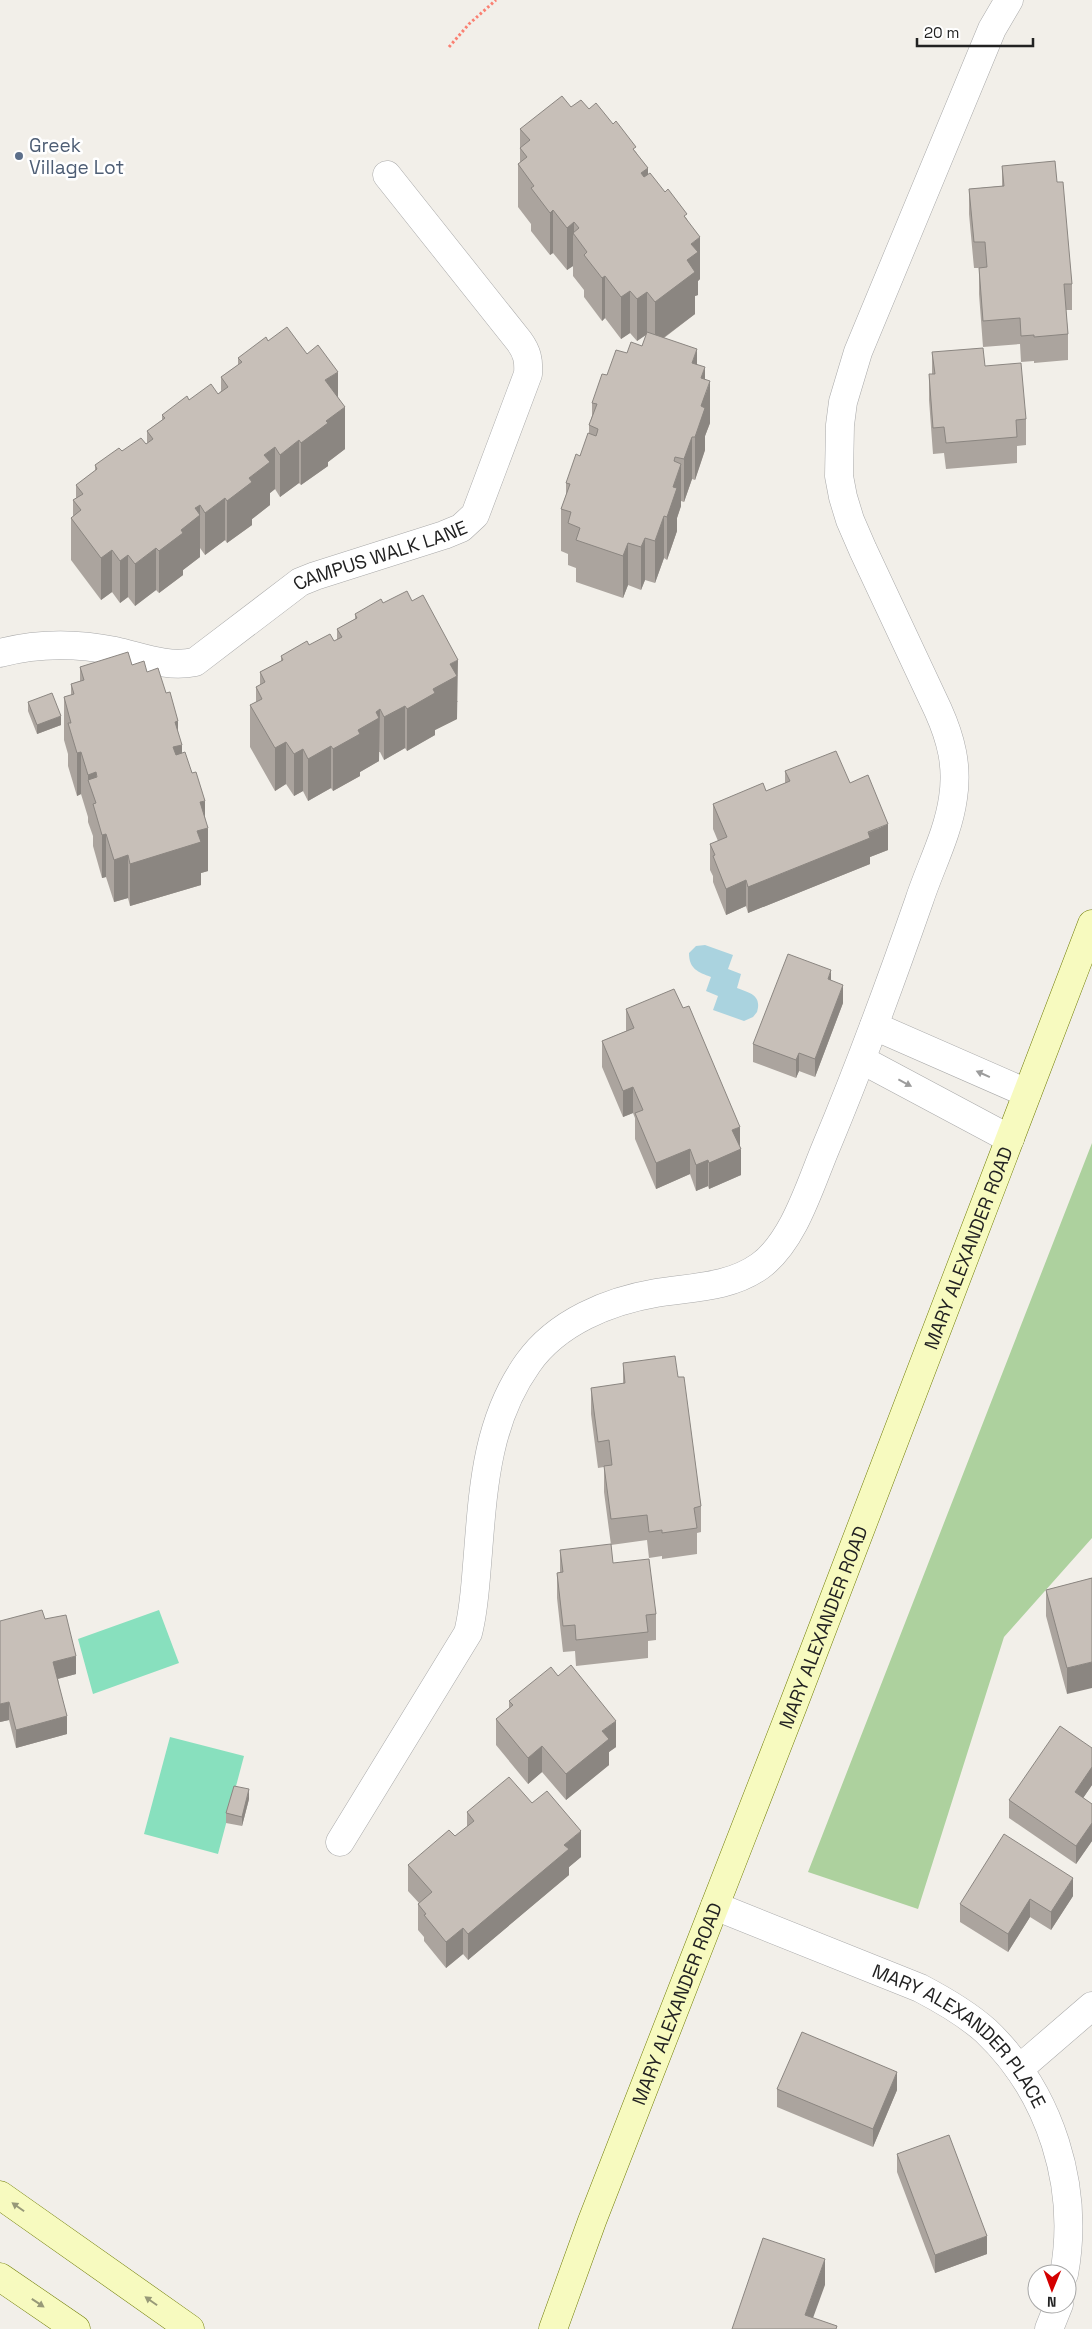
<svg xmlns="http://www.w3.org/2000/svg" width="1092" height="2329" font-family="'Space Grotesk',sans-serif">
<style>
.forest{fill:#add19e}
.pitch{fill:#88e0be}
.water{fill:#aad3df}
.lines{fill:none;stroke-linecap:round;stroke-linejoin:round}
.street-casing{stroke:#a9a9a9;stroke-width:29}
.secondary-casing{stroke:#707d05;stroke-width:29}
.path{stroke:#fa8072;stroke-width:3;stroke-dasharray:2.5 2.5;stroke-linecap:butt}
.street{stroke:#fff;stroke-width:28}
.secondary{stroke:#f7fabf;stroke-width:28}
.wall{fill:#aba49e}
.shaded-wall{fill:#8b8681}
.building{fill:#c7bfb8;stroke:#8b8681}
.oneway{fill:#9c9c9c}
.oneway2{fill:#979978}
.service-dot{fill:#5c6f8a;stroke:#fff;stroke-width:2}
.labels{text-anchor:middle;dominant-baseline:central;stroke-width:5;stroke-linejoin:round;paint-order:stroke}
.service-label{font-size:19px;fill:#4e5e75;stroke:#fff;text-anchor:start}
.street-label{font-size:19px;fill:#222;stroke:#fff}
</style>
<rect width="100%" height="100%" fill="#f2efe9"/>
<path class="forest" d="M1092,1143v395l-88,99 -86,272 -110,-37z"/>
<path class="pitch" d="M159,1610l20,53 -86,31 -15,-55z
M170,1737l74,19 -26,98 -74,-20z"/>
<path class="water" d="M705,945l28,10 -5,14 13,5 -4,14c13,5 25,7 20,24l-4,5 -9,4 -31,-11 5,-14 -12,-5 5,-14c-13,-5 -22,-8 -22,-24l7,-7z"/>
<g class="lines">
<defs>
<g id="street">
<path id="s1" d="M0,653c38,-10 76,-10 115,-2 27,6 52,17 80,11l105,-80 15,-6 129,-41 17,-7 14,-13 53,-141c1,-14 -1,-22 -9,-33l-132,-166"/>
<path d="M874,1026l153,67"/>
<path d="M862,1060l148,79"/>
<path d="M340,1842l128,-209c6,-23 7,-45 9,-68 6,-72 8,-142 51,-202 29,-41 81,-62 128,-70 36,-6 73,-5 104,-27 34,-25 50,-81 66,-119 34,-81 64,-163 93,-246 11,-34 29,-67 34,-103 5,-32 -2,-59 -15,-88l-75,-160 -13,-30 -7,-23 -4,-21 1,-51 3,-23 15,-50 134,-323 17,-29"/>
<path id="s2" d="M715,1906l205,82c23,12 47,26 66,43 65,62 94,156 78,243"/>
<path d="M1019,2069l73,-63"/>
<path d="M1049,2329l10,-25"/>
</g>
<g id="secondary">
<path d="M0,2195l190,134"/>
<path d="M0,2277l76,52"/>
<path id="s3" d="M553,2329l39,-108 202,-518 298,-779"/>
</g>
</defs>
<use href="#street" class="street-casing"/>
<use href="#secondary" class="secondary-casing"/>
<path class="path" d="M449,47l20,-23 27,-24"/>
<use href="#street" class="street"/>
<use href="#secondary" class="secondary"/>
</g>
<path class="wall" d="M571,107l18,2 47,43 12,23 17,17 22,27 13,60 -2,2v14l-3,1v18l-31,24 33,26 8,15 5,44 -5,13v14l-10,30 -3,-1 -8,23 -3,-1v5l-4,12v13l-10,29 -3,-2 -9,25 -10,-3 -4,10 -13,-5 -5,13 -47,-16v-14l-8,-3v-11l-7,-3v-42l5,-14v-12l14,-27 9,-22v-9l3,-9v-13l15,-28 20,-22 15,-7 4,-11 -9,6 -7,-8 -9,6 -16,-21 -3,3 -18,-24v-7l-11,-14v-10l-6,4 -14,-17 -3,2 -19,-24v-7l-13,-17v-43l2,-1v-34z
M1002,166l55,16 15,102v26h-6l2,24v26l-34,3v-2l-13,1 -1,-18 -37,3 -4,-53v-26h-5l-5,-54v-25l33,-3z
M268,341l70,56 7,52 -17,13v4l-27,19 -2,-2 -19,14 -5,-8 -5,4v12l-18,14v6l-25,18 -2,-3 -20,15 -5,-7v9l-17,13v5l-24,18 -3,-3 -21,16 -7,-9 -8,6 -8,-11 -11,8 -30,-40v-42l2,-2v-16l3,-2v-13l19,-14v-6l27,-14 25,-7v-13l15,-11v-5l27,-15 29,-6 3,-3v-14l17,-12v-7z
M932,352l53,14 41,53v26l-9,1v17l-71,6 -2,-16 -11,1 -4,-54v-26h3z
M383,603l75,99h-1v17l-22,11v5l-28,16 -2,-3 -21,12 -4,-8h-1v9l-19,11v4l-27,15 -2,-3 -23,13 -5,-10 -9,5 -8,-12 -11,7 -25,-44v-42l6,-3v-15l4,-2v-13l21,-11v-5l28,-11 25,-4 3,-1v-11l18,-10v-5z
M132,665l15,7 31,62 4,19 23,63 3,55 -7,2v12l-71,21 -2,-8 -14,4 -8,-25 -4,1 -9,-32v-10l-5,-14v-5l-7,-23 -4,2 -9,-30v-12l-4,-14v-43l7,-2v-11l9,-3v-14z
M28,702l33,23 -24,9 -9,-23z
M785,771l65,12 38,67 -18,7v7l-122,49 -2,-7 -20,9 -13,-33v-6l-3,-6v-26l8,-3 -5,-12v-25l53,-13 19,-8z
M831,980l12,23 -28,74 -16,-6 -3,7 -43,-16v-18z
M626,1009l114,138 1,28 -32,14 -1,-3 -12,5 -6,-17 -34,15 -21,-50v-21l-2,-5 -10,4 -21,-50v-26l24,-10z
M623,1363l55,14 23,129v26l-4,1v21l-35,5v-3l-13,2 -2,-18 -36,5 -7,-53v-25l-6,1 -7,-54v-26l32,-4z
M560,1550l53,13 43,51v26l-8,1v17l-72,8 -1,-15 -12,1 -6,-54v-25l3,-1z
M1092,1578l-25,116 -21,-78v-26z
M45,1619l31,55 -18,5 9,55 -51,14 -7,-28 -9,2z
M509,1701l107,46 -7,5v13l-43,35 -24,-28 -14,12 -32,-39v-26l13,-10z
M1092,1748v37l-9,13 9,6v37l-16,23 -67,-46v-18z
M249,1799l-7,27 -16,-3v-10z
M532,1803l49,54 -12,10v8l-101,85 -5,-6 -17,14 -22,-27v-4l-6,-7v-26l1,-1 -11,-12v-26l47,-29 12,-9v-15z
M1073,1896l-22,34 -21,-13 -22,35 -48,-30v-18z
M777,2089l120,1 -24,57 -96,-40z
M897,2154l90,100 -52,19 -38,-101z"/>
<path class="shaded-wall" d="M648,168v42l-7,-37z
M553,210v43l-3,2v-42z
M574,222v14l-1,-3v33l-6,4v-42z
M700,237v42l-2,2v14l-3,1v18l-40,30v-42l32,-42 4,-16z
M605,276v42l-3,3v-43z
M630,291v42l-9,6v-42z
M647,292v42l-10,7v-42z
M697,349v43l-5,-29z
M705,367v29l5,-15v42l-5,13v14l-10,30v-43l6,-59z
M338,372v40l7,-5v42l-17,13v4l-27,19v-42l24,-63z
M692,437v42l-8,23v-43z
M299,440v43l-19,14v-42z
M275,447v42l-5,4v12l-18,14v6l-25,18v-42l22,-23 15,-23z
M675,457v25l6,-18v42l-4,12v13l-10,29v-43z
M225,498v42l-20,15v-42z
M200,505v52l-17,13v5l-24,18v-42l22,-21 14,-22z
M664,516v42l-9,25v-42z
M645,538v42l-4,10v-43z
M628,543v42l-5,13v-42z
M156,548v42l-21,16v-42z
M112,550v42l-11,8v-42z
M128,555v42l-8,6v-42z
M458,660l-1,59 -22,11v5l-28,16v-42l26,-20 17,-25z
M405,706v42l-21,12v-43z
M380,709l-1,52 -19,11v4l-27,15v-42l25,-19 18,-18z
M61,716v9l-24,9v-9z
M178,721v25l4,-1v42l-9,-40 2,-25z
M286,742v42l-11,7v-43z
M331,746v42l-23,13v-42z
M303,749v42l-9,5v-42z
M81,752v42l-4,2v-43z
M96,772v31l-8,-23v-5z
M205,801v28l3,-1v43l-7,2v12l-71,21v-42l67,-33 3,-29z
M888,824v26l-18,7v7l-122,49v-26z
M106,834v43l-4,1v-43z
M128,855v43l-14,4v-42z
M746,880v26l-20,9v-26z
M831,970v18l-3,-9z
M843,985v18l-28,74v-18z
M799,1053v18l-3,7v-18z
M633,1087v26l-10,4v-26z
M740,1127v23l1,-1v26l-32,14v-26l23,-33z
M690,1149v25l-34,15v-26z
M708,1160v26l-12,5v-26z
M76,1656v18l-23,6v-18z
M1092,1662v26l-25,6v-26z
M9,1702v18l-9,2v-18z
M67,1716v18l-51,14v-18z
M616,1721v26l-7,5v13l-43,35v-26l36,-43z
M542,1746v26l-14,12v-26z
M1092,1767v18l-17,25v-18z
M249,1789v10l-7,27v-9z
M1092,1823v18l-16,23v-18z
M581,1831v26l-12,10v8l-101,85v-26l96,-89z
M1073,1878v18l-22,34v-18z
M1030,1899v18l-22,35v-18z
M463,1928v26l-17,14v-26z
M897,2072v18l-24,57v-18z
M987,2236v18l-52,19v-18z
M825,2259v26l-16,44 -4,-14z"/>
<path class="building" d="M562,96l9,11 10,-7 8,9 7,-6 17,21 3,-3 20,26 -3,2 15,19 -7,5 3,4 6,-4 15,19 3,-3 19,25 -3,2 16,21 -9,7 7,8 -11,8 8,12 -40,30 -8,-10 -10,7 -7,-8 -9,6 -16,-21 -3,2 -18,-23 3,-3 -14,-19 6,-5 -5,-6 -7,6 -14,-18 -3,3 -19,-25 3,-2 -16,-22 9,-7 -7,-9 10,-8 -10,-11z
M1055,161l2,21h6l9,102h-8l4,50 -34,3v-2l-13,1 -1,-18 -37,3 -4,-53 8,-1 -2,-25h-11l-5,-53 35,-3 -2,-20z
M287,327l20,27 11,-9 20,27 -13,8 20,27 -19,14 2,2 -27,20 -2,-3 -19,15 -5,-8 -11,8 6,7 -21,16 3,4 -25,19 -2,-3 -20,15 -5,-8 -3,2 -2,1 5,7 -19,15 2,3 -24,18 -3,-3 -21,16 -7,-9 -8,6 -8,-11 -11,8 -30,-40 10,-8 -8,-10 10,-6 -7,-9 21,-16 -2,-4 24,-17 3,3 19,-13 5,6 7,-5 -6,-8 18,-13 -3,-3 25,-19 2,4 22,-16 7,10 10,-7 -7,-10 21,-15 -4,-4 28,-21 2,4z
M647,332l50,17 -5,14 13,4 -4,11 9,3 -9,25 4,2 -10,29h-3l-8,22 -9,-2 -1,4 7,3 -8,23 4,1 -10,29 -3,-1 -9,25 -10,-3 -4,9 -13,-4 -5,13 -47,-16 4,-12 -12,-5 3,-11 -10,-3 9,-25 -4,-1 10,-29 4,2 8,-23 8,3 1,-3 1,-4 -9,-4 8,-21 -5,-1 10,-29 5,1 9,-25 11,3 4,-11 11,4z
M983,348l2,18 36,-3 5,56 -10,1 1,17 -71,6 -2,-16 -11,1 -4,-54h6l-3,-22z
M407,591l5,10 11,-6 35,65 -8,4 7,12 -24,13 2,4 -28,16 -2,-3 -21,11 -4,-8 -4,3 3,6 -21,12 2,4 -27,15 -2,-3 -23,13 -5,-10 -9,5 -8,-12 -11,6 -25,-43 12,-6 -6,-12 9,-5 -5,-10 23,-12 -2,-4 26,-15 2,4 21,-11 4,7 8,-4 -5,-8 20,-11 -2,-4 26,-15 2,4z
M128,652l4,13 12,-4 3,11 11,-4 8,25 4,-1 8,29 -3,1 7,23 -9,2 3,8 9,-3 7,21 4,-1 9,29 -5,1 8,26 -11,3 4,11 -71,22 -2,-9 -14,5 -8,-26 -4,1 -9,-31 3,-1 -8,-23 9,-3 -1,-5 -8,3 -7,-23 -4,1 -9,-30h3l-7,-26 10,-3 -3,-10 13,-4 -4,-13z
M52,693l9,23 -24,9 -9,-23z
M836,751l14,32 18,-8 20,49 -20,8 2,6 -122,49 -2,-7 -20,9 -13,-33 2,-1 -5,-11 17,-7 -14,-33 50,-21 3,8 24,-10 -5,-10z
M788,954l43,16 -3,9 15,6 -28,74 -16,-6 -3,7 -43,-16z
M674,989l9,19 6,-2 51,121 -8,3 9,19 -32,14 -1,-3 -12,5 -6,-16 -34,14 -21,-50 8,-3 -10,-23 -10,4 -21,-50 32,-13 -8,-19z
M675,1356l3,21h6l17,129 -7,2 3,20 -35,5v-3l-13,2 -2,-17 -36,4 -7,-53 8,-1 -3,-25 -11,2 -7,-54 34,-5 -2,-20z
M611,1544l2,19 36,-4 7,55 -10,1 2,17 -72,8 -1,-15 -12,1 -6,-53 6,-1 -3,-22z
M1092,1578v84l-25,6 -21,-78z
M42,1610l3,9 21,-4 10,41 -23,6 14,54 -51,14 -7,-28 -9,2v-83z
M571,1665l45,56 -14,10 7,8 -43,35 -24,-28 -14,12 -32,-39 17,-14 -4,-4 42,-34 7,9z
M1060,1726l32,22v19l-17,25 17,12v19l-16,23 -67,-46z
M509,1777l23,26 15,-12 34,40 -17,14 5,4 -101,85 -5,-6 -17,14 -22,-27 2,-1 -8,-10 14,-12 -24,-27 41,-35 6,6 19,-15 -7,-9z
M234,1786l15,3 -7,28 -16,-4z
M1004,1834l69,44 -22,34 -21,-13 -22,35 -48,-30z
M802,2032l95,40 -24,57 -96,-40z
M949,2135l38,101 -52,19 -38,-101z
M763,2238l62,21 -20,56 32,11 -1,3h-104z"/>
<defs><path id="oneway-solid" d="M-6-.8H1V-3.2L6.5 0L1 3.2V.8H-6Z" transform="scale(1.25)"/></defs>
<g class="oneway">
<use href="#oneway-solid" transform="translate(983 1074) rotate(-156)"/>
<use href="#oneway-solid" transform="translate(905 1083) rotate(28)"/>
</g>
<g class="oneway2">
<use href="#oneway-solid" transform="translate(18 2207) rotate(-145)"/>
<use href="#oneway-solid" transform="translate(151 2301) rotate(-145)"/>
<use href="#oneway-solid" transform="translate(38 2303) rotate(34)"/>
</g>
<circle class="service-dot" cx="19" cy="156" r="5"/>
<g class="labels">
<g class="service-label">
<text x="29" y="145">Greek<tspan x="29" dy="22">Village Lot</tspan></text>
</g>
<g class="street-label">
<text stroke="none"><textPath href="#s1" startOffset="414">CAMPUS WALK LANE</textPath></text>
<text stroke="none"><textPath href="#s3" startOffset="1158">MARY ALEXANDER ROAD</textPath></text>
<text stroke="none"><textPath href="#s3" startOffset="752">MARY ALEXANDER ROAD</textPath></text>
<text stroke="none"><textPath href="#s3" startOffset="348">MARY ALEXANDER ROAD</textPath></text>
<text stroke="none"><textPath href="#s2" startOffset="282">MARY ALEXANDER PLACE</textPath></text>
</g>
</g>
<g transform="translate(1052 2289) rotate(181)"><circle r="24" fill="#ffffff" stroke="#a7a7a7"/>
<path d="M0-4L9 19L0 12L-9 19Z" fill="#d40000"/>
<text y="-8" font-size="14" font-weight="bold" text-anchor="middle" fill="#222222">N</text>
</g>
<path d="M917 38v8h116v-8" fill="none" stroke="#222222" stroke-width="2.5"/>
<text x="924" y="38" font-size="15" fill="#222222" stroke="#ffffff" stroke-width="4" paint-order="stroke">20 m</text>
</svg>
